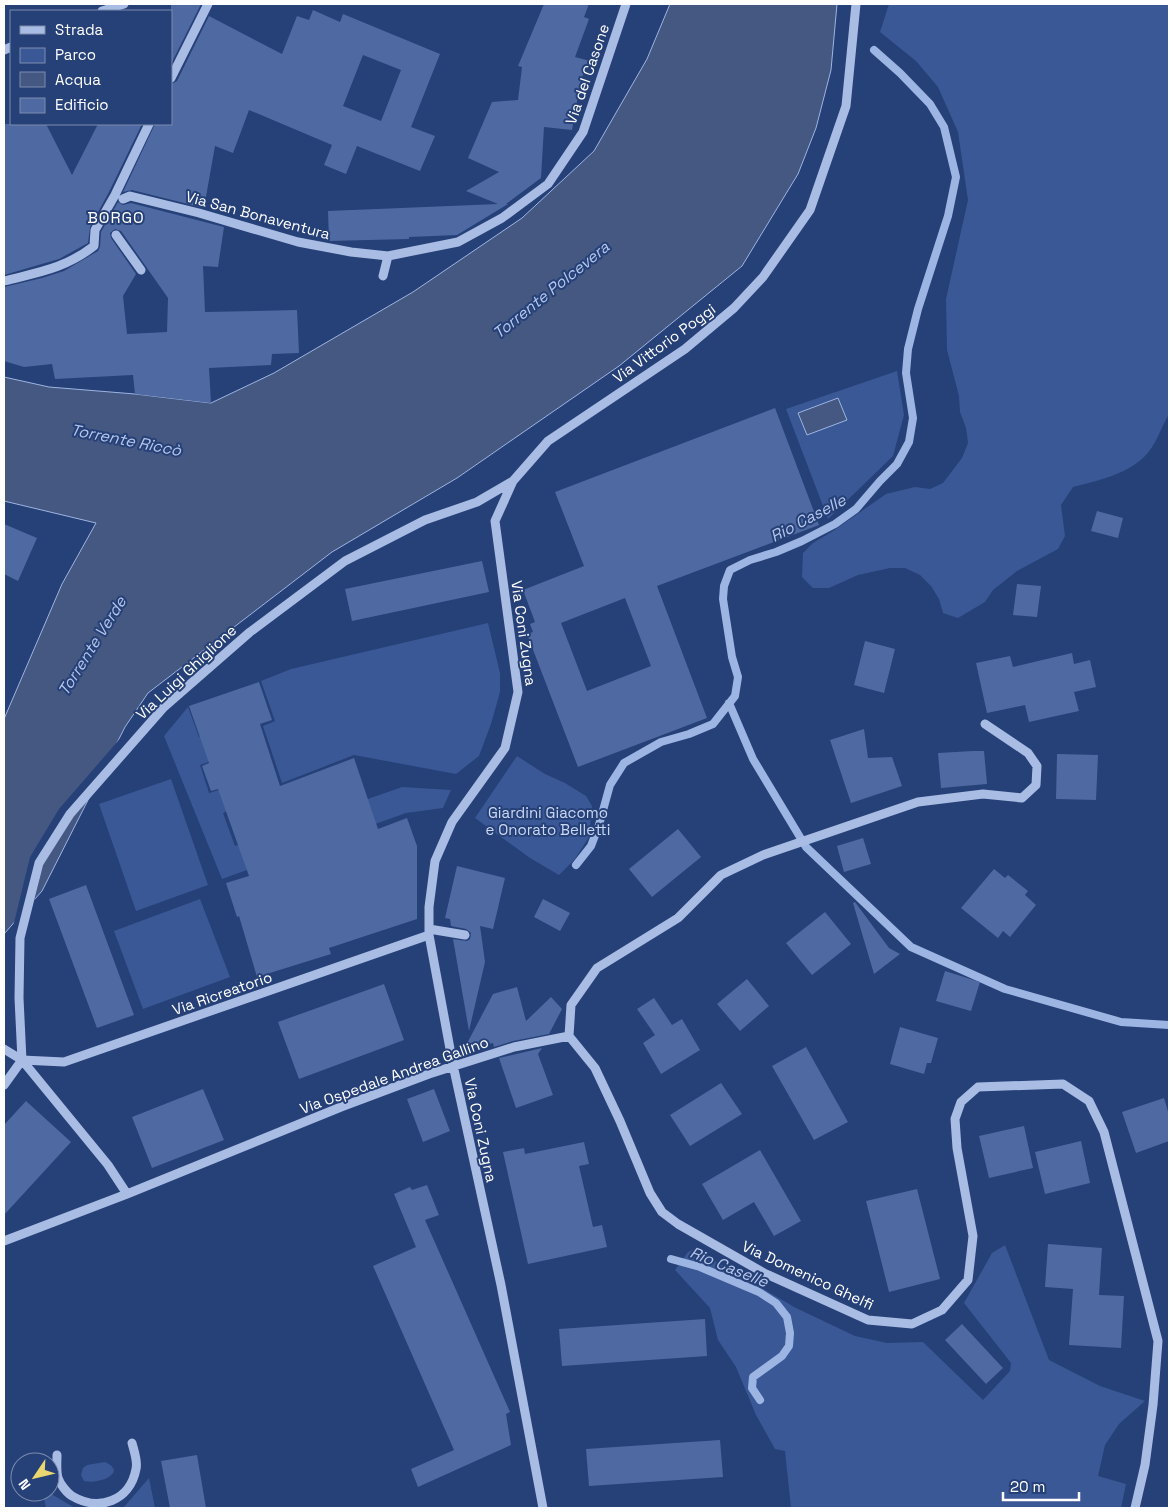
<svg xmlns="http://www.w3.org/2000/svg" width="1173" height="1512" font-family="'Space Grotesk',sans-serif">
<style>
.green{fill:#3a5896}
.water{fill:#455882;stroke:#9db5e3}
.pier{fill:#264078}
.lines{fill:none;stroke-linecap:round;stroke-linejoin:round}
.stream{stroke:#9db5e3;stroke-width:8}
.building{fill:#4f69a2;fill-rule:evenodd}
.minor{stroke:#a9bce3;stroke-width:9}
.labels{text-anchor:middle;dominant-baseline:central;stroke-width:4;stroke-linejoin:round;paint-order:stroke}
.street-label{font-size:15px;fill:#fff;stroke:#264078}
.park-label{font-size:15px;fill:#cbd8f3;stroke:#264078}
.neighbourhood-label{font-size:16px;letter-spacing:1px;fill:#fff;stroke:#264078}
.water-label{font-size:16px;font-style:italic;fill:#b4c6eb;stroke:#264078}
</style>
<rect width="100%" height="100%" fill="#264078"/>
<path class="green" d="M889,4h280v410c-8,13 -13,32 -25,43 -19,18 -47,24 -71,30l-12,18 4,31 -7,13 -41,22 -24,19 -8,12 -27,16 -15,-5 -4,-14 -8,-13 -11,-11 -15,-7h-15l-32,7 -29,13h-16l-11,-11 1,-24 10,-10 20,-12 53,-37 29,-7 15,2 13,-6 19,-25 6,-15 -2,-15 -6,-16 -1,-16 -12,-46 -1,-51 22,-99 -10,-68 -20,-45 -22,-26 -36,-29z
M897,371l7,44 -11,41 -65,63 -42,-110z
M488,623l12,50v19l-9,32 -12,32 -23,18 -102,-19 -72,28 -19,-57 12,-5 -14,-40 30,-12z
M188,707l11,30 6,-3 9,26 -14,5 9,28 16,-5 6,21 -8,4 12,33 167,-59 49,3 -8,18 -37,5 -184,66 -58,-143z
M517,756l28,18 20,9 21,13 6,10 -3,31 -14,22 -16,16 -29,-17 -55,-40z
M171,779l37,106 -72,26 -37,-107z
M200,899l30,78 -87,32 -29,-78z
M1005,1245l44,115 51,26 45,15 -26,23 -14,21 -7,31 28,8 -5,24h-330l-6,-57 -10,-2 -19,-34 -20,-48 -18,-27 -8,-32 -35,-38 13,-18 6,-3 102,59 59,28 32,7 36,-1 60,58 27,-29 1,-8 -47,-60 28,-50z
M105,1462c24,11 -7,23 -21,19l-3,-6 2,-7 4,-3z
M149,1478l6,30h-32z
M43,1492h5l27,16h-29z"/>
<path class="water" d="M670,4h167l-6,66 -15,58 -18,46 -56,92 -123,100 -162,112 -125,74 -184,141 -23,34 -83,164 -38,43v-215l58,-135 34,-61 -92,-22v-124l45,10 86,7 76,9 63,-30 139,-81 109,-74 72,-67 53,-92z
M838,398l9,22 -40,15 -9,-22z"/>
<path class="pier" d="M124,734l-25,50 -28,31 -28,49 -9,39 -21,24 17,-70 29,-48z"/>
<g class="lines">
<path class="stream" d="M729,703l24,56 53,88 105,100 94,42 116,33 48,3
M576,865l15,-19 8,-21 11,-40 14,-22 37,-21 28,-8 24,-10 22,-28 3,-19 -6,-20 -9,-58 1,-13 6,-16 20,-10 26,-8 26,-11 33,-17 21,-15 24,-28 17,-17 12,-22 4,-24 -7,-45 2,-24 10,-40 30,-93 8,-39 -12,-50 -14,-23 -30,-31 -26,-23
M671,1259l29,8 59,25 17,11 11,14 3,16 -1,13 -7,10 -29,21 -1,11 8,12"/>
</g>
<path class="building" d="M171,4h30l-30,60z
M544,4h45l-5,13 5,2 -14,38 15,4 -9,18 -9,51 -28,-3 -3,51 -35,26h2l-51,31 -48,2v2l-80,2 -1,-30 170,-7 -32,-13 33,-19 -31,-14 24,-56 26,-2 4,-33 -4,-1z
M313,10l27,12 3,-8 97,40 -29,73 24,9 -15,35 -63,-25 -11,28 -22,-9 8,-20 -83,-35 -16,43 -18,-7 -11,62 -72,-18 -9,2 32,-68h16v-40l6,-3 32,-65 73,38 15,-38 12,4zM363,55l38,15 -20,51 -38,-15z
M4,124h42l26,51 26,-51h44l-33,68 -19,35 -2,16 -29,16 -55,16z
M118,202l5,3 8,-2 93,24 -6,40 -15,-1 2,46 92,-2 2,43 -27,1 -1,11 -62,3 2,35 -76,-9 -2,-19 -78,4 -3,-15 -28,3 -20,-6v-74l38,-9 22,-7 34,-20 2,-4 1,-15zM115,229l6,2 47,67 -1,34 -40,2 -4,-38 13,-22 -25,-36 -1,-5z
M775,408l44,117 -162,61 50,132 -129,49 -51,-133 6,-2 -3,-8 5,-2 -12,-32 61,-24 -29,-74zM625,598l26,68 -64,25 -26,-68z
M1097,511l26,7 -5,20 -27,-7z
M4,524l33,14 -19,43 -14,-7z
M482,561l7,31 -137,29 -7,-32z
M1017,584l24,2 -4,31 -24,-2z
M865,641l30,8 -11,44 -30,-8z
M1072,653l2,11 16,-4 6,27 -22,5 5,19 -50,11 -4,-17 -38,8 -11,-50 34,-7 3,11z
M259,682l13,38 -12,4 20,62 74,-28 24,71 29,-11 10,28v73l-88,29 2,6 -74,23 -18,-61 -2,1 -11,-34 23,-7 -31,-87 -7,2 -9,-25 7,-3 -20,-57z
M864,729l4,29 24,-1 10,29 -51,17 -21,-63z
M973,751h11l3,33 -46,4 -3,-35z
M1057,754l41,1 -2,45 -40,-1z
M678,829l23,28 -49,40 -23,-28z
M863,838l8,26 -27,8 -7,-26z
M457,866l48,12 -12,51 -13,-3 5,36 -16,69 -16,-92 14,2 3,-2 1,-6 -5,-4 -15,-3 -1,-7 -5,-1z
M994,869l11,9 3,-3 20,16 -3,4 11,10 -26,32 -7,-6 -5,7 -37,-30z
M86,885l48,130 -37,13 -48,-129z
M543,899l27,14 -10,18 -26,-14z
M855,902l34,46 11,6 -26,20 -21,-71z
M825,912l26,32 -39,31 -26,-32z
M945,971l35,11 -9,29 -35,-10z
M747,979l22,27 -29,25 -23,-27z
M384,984l20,56 -105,39 -21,-57z
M517,987l9,34 25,-24 11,12 -13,25 -36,7 -19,6 -1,-4 -30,8 30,-57z
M654,998l18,27 10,-6 18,31 -39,24 -18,-31 12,-8 -18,-26z
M900,1027l38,11 -7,25h-4l-3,11 -34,-10z
M806,1047l42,75 -34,18 -42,-74z
M542,1048l-4,6 15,41 -37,13 -17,-50z
M721,1083l21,31 -52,32 -20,-31z
M203,1089l21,51 -72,28 -20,-51z
M434,1089l16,42 -27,11 -16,-43z
M1164,1098l5,17v26l-33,12 -14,-41z
M26,1101l45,41 -67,73v-90z
M1024,1126l9,42 -44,10 -10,-42z
M1081,1141l9,42 -45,11 -10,-42z
M584,1142l5,22 -10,2 14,61 9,-2 5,22 -79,17 -25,-112 21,-4 1,6z
M760,1150l41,71 -27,15 -20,-34 -31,18 -21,-36z
M427,1185l12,30 -14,5 85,192 -4,2 5,31 -93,42 -7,-18 43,-19 -81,-184 43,-19 -22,-53 16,-7 2,3z
M917,1189l23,90 -51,13 -23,-91z
M1048,1244l54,4 -3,47 25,1 -3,52 -52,-3 4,-56 -28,-2z
M705,1319l2,37 -145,10 -3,-37z
M962,1324l41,44 -17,16 -41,-44z
M720,1440l3,37 -134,9 -3,-37z
M197,1455l9,53h-36l-9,-47z"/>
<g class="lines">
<path class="minor" d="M102,11l22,-7
M4,50l7,-3
M171,78l37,-74
M123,199l7,-3 69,17 99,29 53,10 37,4 70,-14 44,-24 46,-34 35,-52 43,-128
M116,235l25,35
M383,276l5,-20
M4,281c35,-9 60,-12 90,-35l1,-16 20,-35 34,-71
M513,481l-18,40 23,171 -13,56 -53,74 -17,39 -6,46v28l24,130 48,220 42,223
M429,929l36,6
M569,1036l26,32 25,53 30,72 12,19 16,12 86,49 104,47 44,4 30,-14 26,-30 5,-44 -16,-88 -2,-29 6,-17 17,-15 85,-3 26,17 15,31 54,209 -5,64 -8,60 -10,43
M569,1036l2,-31 26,-37 81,-50 43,-43 42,-20 155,-53 65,-8 39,4 14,-13 1,-19 -9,-13 -43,-29
M4,1049l18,11 86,105 19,29
M22,1060l-3,-62 1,-60 19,-75 31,-49 94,-107 86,-75 95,-71 80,-41 52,-18 36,-21 35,-40 137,-92 49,-41 29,-31 47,-67 36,-104 10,-102
M22,1060l42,2 365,-127
M4,1085l18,-25
M4,1241l123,-47 214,-87 88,-33 85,-27 55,-11
M57,1455c0,7 -1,16 1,23 2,6 9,15 14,18 27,16 58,5 64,-27 2,-8 -2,-18 -4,-26"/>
</g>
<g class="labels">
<g class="street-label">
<text transform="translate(587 74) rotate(-71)">Via del Casone</text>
<text transform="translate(258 215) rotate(15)">Via San Bonaventura</text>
<text transform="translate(664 343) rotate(-36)">Via Vittorio Poggi</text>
<text transform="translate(524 633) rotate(82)">Via Coni Zugna</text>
<text transform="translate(186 672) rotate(-43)">Via Luigi Ghiglione</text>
<text transform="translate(222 993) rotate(-19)">Via Ricreatorio</text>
<text transform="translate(394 1075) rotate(-20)">Via Ospedale Andrea Gallino</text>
<text transform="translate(481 1130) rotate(78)">Via Coni Zugna</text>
<text transform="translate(808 1275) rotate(25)">Via Domenico Ghelfi</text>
</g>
<g class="park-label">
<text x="548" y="812">Giardini Giacomo<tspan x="548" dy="17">e Onorato Belletti</tspan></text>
</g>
<g class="neighbourhood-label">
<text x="116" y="217">BORGO</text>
</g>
<g class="water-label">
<text transform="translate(551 290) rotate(-39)">Torrente Polcevera</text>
<text transform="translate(126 440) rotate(11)">Torrente Riccò</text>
<text transform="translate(808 518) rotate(-28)">Rio Caselle</text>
<text transform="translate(92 646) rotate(-58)">Torrente Verde</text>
<text transform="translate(729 1267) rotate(22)">Rio Caselle</text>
</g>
</g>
<rect width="1173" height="1512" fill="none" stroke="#ffffff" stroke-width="10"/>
<rect x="10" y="10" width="162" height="115" fill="#264078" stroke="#7d8cae"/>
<rect x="20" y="26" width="25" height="8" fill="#a9bce3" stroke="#7d8cae"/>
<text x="55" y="35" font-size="15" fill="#ffffff">Strada</text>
<rect x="20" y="48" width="25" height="15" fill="#3a5896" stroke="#7d8cae"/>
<text x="55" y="60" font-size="15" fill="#ffffff">Parco</text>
<rect x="20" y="72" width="25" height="15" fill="#455882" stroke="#7d8cae"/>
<text x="55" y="85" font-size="15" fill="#ffffff">Acqua</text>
<rect x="20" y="98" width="25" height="15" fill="#4f69a2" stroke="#7d8cae"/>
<text x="55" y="110" font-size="15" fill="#ffffff">Edificio</text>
<g transform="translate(35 1477) rotate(235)"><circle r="24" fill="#264078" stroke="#7d8cae"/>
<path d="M0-4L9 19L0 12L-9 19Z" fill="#ebd76f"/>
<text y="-8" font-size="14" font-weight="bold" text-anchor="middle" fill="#ffffff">N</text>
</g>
<path d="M1003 1492v8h76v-8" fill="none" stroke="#ffffff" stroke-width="2.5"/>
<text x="1010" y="1492" font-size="15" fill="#ffffff" stroke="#264078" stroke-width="4" paint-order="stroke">20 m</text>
</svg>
